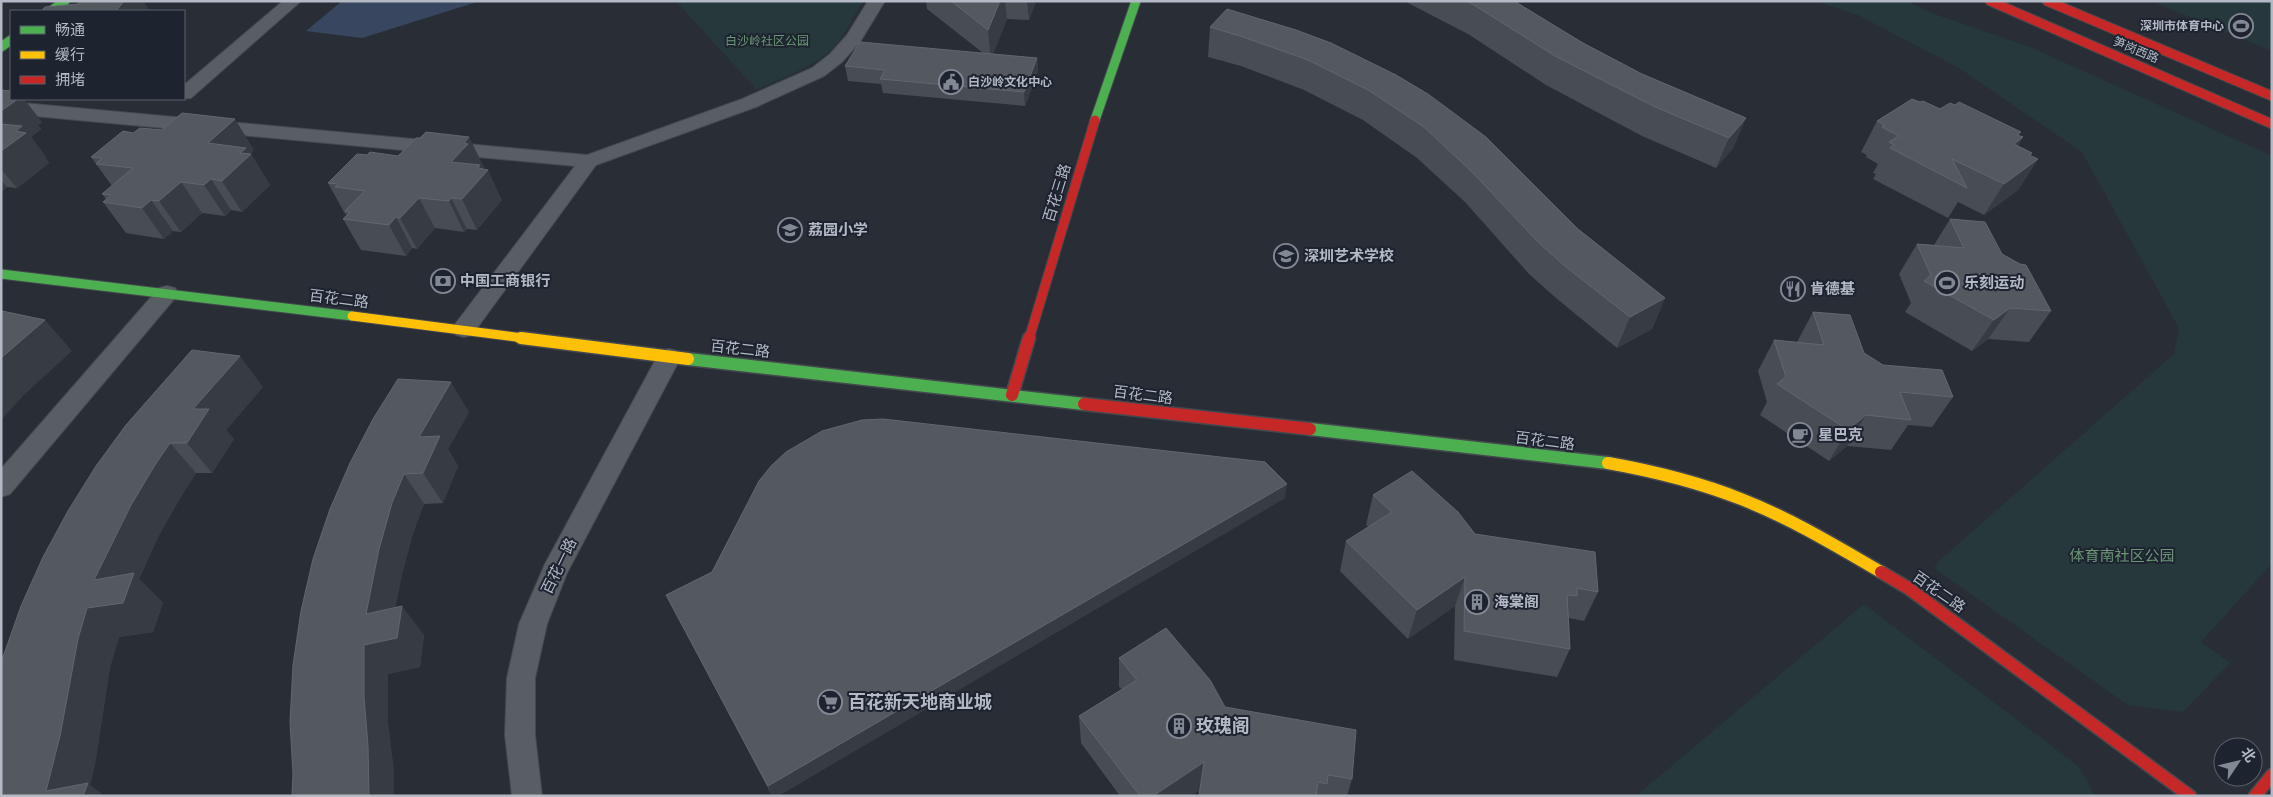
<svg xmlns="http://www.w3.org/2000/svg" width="2273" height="797" font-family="Figtree,'Noto Sans SC',sans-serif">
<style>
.green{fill:#26383b}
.water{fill:#38475f}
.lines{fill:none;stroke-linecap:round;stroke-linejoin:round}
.street-casing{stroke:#45494f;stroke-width:2}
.fast-far1-casing{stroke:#45494f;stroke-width:11}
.fast-casing{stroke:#45494f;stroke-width:15}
.slow-far1-casing{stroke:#45494f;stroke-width:11}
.slow-casing{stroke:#45494f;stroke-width:15}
.jam-far1-casing{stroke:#45494f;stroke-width:11}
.jam-casing{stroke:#45494f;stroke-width:15}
.street{fill:#595d64;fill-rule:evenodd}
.fast-far1{stroke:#4caf50;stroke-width:9}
.fast{stroke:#4caf50;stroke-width:12}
.slow-far1{stroke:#ffc107;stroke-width:9}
.slow{stroke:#ffc107;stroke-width:12}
.jam-far1{stroke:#c62828;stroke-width:9}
.jam{stroke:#c62828;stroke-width:12}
.wall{fill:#484c53}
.shaded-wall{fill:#373b42}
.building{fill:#54585f;stroke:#62676f}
.labels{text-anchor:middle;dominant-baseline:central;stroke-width:4;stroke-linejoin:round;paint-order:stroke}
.far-poi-label{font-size:12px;font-weight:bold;fill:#b3bac6;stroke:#1d2430;text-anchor:end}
.far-park-label{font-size:12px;fill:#6c9676;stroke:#1d2430}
.far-street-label{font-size:12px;fill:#b3bac6;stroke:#1d2430}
.street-label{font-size:15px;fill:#b3bac6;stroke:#1d2430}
.poi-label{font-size:15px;font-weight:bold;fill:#b3bac6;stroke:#1d2430;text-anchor:start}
.park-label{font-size:15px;fill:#6c9676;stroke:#1d2430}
.near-poi-label{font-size:18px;font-weight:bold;fill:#b3bac6;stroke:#1d2430;text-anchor:start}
</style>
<rect width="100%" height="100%" fill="#292e36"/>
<path class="green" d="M676,1h187c-8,13 -15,27 -24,40 -19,25 -55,36 -83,48z
M1815,1h91l31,14 93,32 242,109v407l-71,79 29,21 -47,49 -55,-7 -194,-137 5,-7 235,-207 5,-26 -97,-176 -123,-84 -101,-53z
M2151,1h121v50z
M1864,604l215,163 16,29h-459z"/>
<path class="water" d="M342,1h138l-118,37 -56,-7z"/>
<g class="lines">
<defs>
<path id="street" d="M283,1h18l-110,97 -10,1h3v-14z
M868,1h17l-25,41 -18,20 -18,14 -68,31 -160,58 -124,170 -8,2 -8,-2 -3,-6 3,-6 119,-157 -574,-53v-12l586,54 155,-56 70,-31 18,-14 17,-19z
M167,286l8,2 3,5 -3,5 -165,196 -9,3v-28l158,-181z
M669,349l8,2 4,6 -114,216 -20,51 -12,54v57l7,61h-30l-7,-61 2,-57 12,-54 26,-60 112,-207 4,-6z"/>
<path id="fast-far1" d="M51,11l14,-10
M1,47l10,-7
M1095,120l41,-119
M1,274l351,42"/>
<path id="fast" d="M688,359l396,45
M1310,429l298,34"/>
<path id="slow-far1" d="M352,316l179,23"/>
<path id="slow" d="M521,338l167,21
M1608,463c45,8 90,19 133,36 49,19 95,47 140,73"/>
<path id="jam-far1" d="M1990,1l282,123
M2047,1l225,95
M1029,339l66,-219"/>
<path id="jam" d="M1012,395l17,-57
M1084,404l226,25
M1881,572l27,16 282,208
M2255,796l17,-21"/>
</defs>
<use href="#street" class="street-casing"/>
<use href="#fast-far1" class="fast-far1-casing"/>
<use href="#fast" class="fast-casing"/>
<use href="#slow-far1" class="slow-far1-casing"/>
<use href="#slow" class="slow-casing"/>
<use href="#jam-far1" class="jam-far1-casing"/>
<use href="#jam" class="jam-casing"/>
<use href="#street" class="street"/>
<use href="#fast-far1" class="fast-far1"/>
<use href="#fast" class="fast"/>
<use href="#slow-far1" class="slow-far1"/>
<use href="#slow" class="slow"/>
<use href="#jam-far1" class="jam-far1"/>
<use href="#jam" class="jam"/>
</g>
<path class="wall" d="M926,1h110l-7,19 -22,-1 -14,35 44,4 1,14 -13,34 -142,-13 -2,-9 -33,-3 -3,-15 138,-13 -56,-44z
M1404,1h110l69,42 59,31 104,44 -13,30 -17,20 -74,-32 -96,-51 -78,-51z
M1210,27l86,3 282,199 87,69 -13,31 -35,19 -61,-50 -27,-24 -64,-72 -48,-44 -54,-38 -59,-30 -63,-24 -33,-9z
M1,90l41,32 -4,3 3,4 -10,8 15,20h-1l4,6 -32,25 -10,-1 -6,5z
M1920,102l103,35 -5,9 14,7 -1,3 7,3 -20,31 -34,25 -26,-13 -10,16 -75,-39 3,-5 -3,-1 5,-9 -12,-7 1,-2 -6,-3 16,-31z
M254,150l-4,4h1l19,31 -28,27 -11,-2 -6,6 -23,-3 -21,19 -8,-1 -9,8 -38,-6 -23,-31 3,-3 -4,-5 10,-8 -21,-29z
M484,167l-2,2 20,31 -25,30 -10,-1 -3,3 -29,-4 -18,21 -5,-1 -6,8 -45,-6 -18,-31 4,-5h-2l-17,-31z
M1950,219l52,35 49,57 -22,31 -41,-3 -16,12 -67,-39 6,-9 -12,-29 18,-30 17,1z
M1813,312l51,41 19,12 70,32 -21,30 -24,-2 -17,25 -44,-4 -18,15 -69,-46 7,-13 -9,-31 16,-31 23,2z
M263,387l-37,43 8,9 -22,34h-16l-14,22 -23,40 -20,44 24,24 -10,29 -34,5 -9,30 -15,97 -5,21 14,11h-103l95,-330z
M469,412l-21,37 10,17 -15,37 -19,1 -11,29 -12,45 -6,30 29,27 -4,32 -32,7v50l6,49v23h-102l21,-237z
M1373,495l102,39 123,58 -14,29 -15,-3 1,31 -13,28 -103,-17 1,-54 -47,33 -68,-68 6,-30 23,-14 -3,-2z
M1285,498l-507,298h-6l-106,-201z
M1119,658l106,49 127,72 -5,17h-148v-6l-8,6h-71l-39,-53 -2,-27 43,-27 -3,-2z"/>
<path class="shaded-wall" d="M124,1h19l7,10h-34z
M1000,1h5l2,18 -16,41 -3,-30z
M1027,1h9l-7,19z
M1037,58l1,14 -13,34 -1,-14z
M11,99h13l18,23 -4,3 3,4 -10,8 15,20h-1l4,6 -32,25 -16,-19v-58z
M1746,118l-13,30 -17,20 13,-30z
M235,119l19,31 -4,4h1l19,31 -28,27 -20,-31 -14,-38z
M2021,132l-7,12 9,-7 -19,31 13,-33z
M469,137l15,30 -2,2 6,1 14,30 -25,30 -15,-31 -11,-37 13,-19z
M2032,153l-12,19 18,-13 -20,31 -34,25 20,-31 25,-29z
M211,179l20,31 -6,6 -21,-31z
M1,180l6,7 -6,5z
M181,182l21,31 -21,19 -22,-31z
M419,198l16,30 -18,21 -17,-31z
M451,198l16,31 -3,3 -15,-31z
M151,200l22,31 -9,8 -22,-31z
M396,217l16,31 -6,8 -17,-31z
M1665,298l-13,31 -35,19 13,-31z
M2010,308l-22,31 -16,12 22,-31z
M45,320l27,31 -47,43 -24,26v-62z
M240,356l23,31 -37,43 8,9 -22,34 -25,-30 6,-34z
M451,382l18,30 -21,37 10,17 -15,37 -20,-30 -4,-36z
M1866,415l-19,31 -18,15 19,-31z
M170,443l26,30 -14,22 -23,40 -20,44 24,24 -10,29 -34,5 -9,30 -15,97 -5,21 14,11h-52l-6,-5 32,-152 16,-59 37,-75 24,-40z
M404,474l20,30 -11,29 -12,45 -12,62 13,-34 22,29 -4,32 -32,7v50l6,49v23h-25l-5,-99v-52l2,-31 13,-65 13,-46z
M1287,484l-2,14 -507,298h-6l-4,-10z
M1465,577l-10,29 -47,33 9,-29z
M1204,762l-2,26 -11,8h-38z"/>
<path class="building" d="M80,1h44l-8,10h-75l4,-4 33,-3z
M951,1h49l-12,29z
M1466,1h48l69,42 59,31 104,44 -17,20 -76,-32 -98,-50 -81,-51z
M1227,9l69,21 35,13 65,32 32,19 58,43 92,92 87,69 -35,19 -64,-50 -27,-24 -67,-71 -48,-45 -56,-37 -60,-30 -65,-23 -33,-10z
M860,42l177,16 -13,34 -144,-13 5,-9 -40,-4z
M1,90l10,1v7l7,1 -17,12z
M1912,99l8,3 3,-1 17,8 10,-6 5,2 4,-3 62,30 -4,3 6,2 -9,7 18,9 -3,2 9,4 -34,25 -52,-25 15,29 -77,-40 4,-3 -5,-3 10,-6 -17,-9 3,-2 -8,-4z
M182,113l53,6 -27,24 38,5 -6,5 11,1 -29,27 -11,-2 -7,6 -23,-3 -22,19 -8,-1 -9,8 -39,-6 8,-7 -9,-1 31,-26 -37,-4 6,-6 -11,-1 32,-26 10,2 7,-5 22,2z
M1,124l21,2 -6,5 10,2 -25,18z
M426,132l43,5 -5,6 4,1 -17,18 29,3 -2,3 10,2 -26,29 -11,-1 -2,3 -30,-3 -19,20 -4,-1 -7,8 -46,-6 7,-7 -5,-1 20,-20 -30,-4 3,-3 -10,-1 29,-29 10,1 3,-3 28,4 18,-18h4z
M1950,219l35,3 17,32 18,10 6,1 25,46 -41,-3 -16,12 -70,-39 7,-6 -14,-31 47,4z
M2,311l43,9 -44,38v-46z
M1813,312l37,3 14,38 19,12 59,5 11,27 -53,-5 11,28 -45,-5 -18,15 -71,-46 9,-7 -12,-37 50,5z
M192,350l48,6 -47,53h16l-22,34h-17l-15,22 -24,40 -37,75 40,-7 -11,30 -36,5 -9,31 -18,97 -14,55 42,-8 -5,13h-82v-130l2,-9 18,-51 22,-49 25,-46 28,-45 30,-41z
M398,379l53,3 -32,55 21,-1 -17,37 -19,1 -12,29 -13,46 -13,65 36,-8 -5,32 -33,7v52l4,49 1,50h-77l1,-23 -3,-51 3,-57 8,-54 12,-52 17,-50 20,-46 23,-44z
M883,419l382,43 22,22 -519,302 -102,-191 46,-23 47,-91 12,-15 15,-14 36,-21 40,-11z
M1412,471l46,41 17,22 120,18 3,40 -21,-4v8l-10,-1 3,54 -106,-18 1,-54 -48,33 -71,-69 46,-29 -19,-17z
M1166,628l44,52 15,27 131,23 -4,49 -24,-4 -1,9 -9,-2 -2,14h-117l5,-34 -51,34h-13l-61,-80 58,-36 -18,-22z"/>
<defs>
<symbol id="stadium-ring" viewBox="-11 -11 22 22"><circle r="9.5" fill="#1d2430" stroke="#838994" stroke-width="1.5"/><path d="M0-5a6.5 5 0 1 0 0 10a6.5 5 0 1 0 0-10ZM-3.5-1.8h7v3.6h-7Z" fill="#838994"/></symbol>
<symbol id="civic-ring" viewBox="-11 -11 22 22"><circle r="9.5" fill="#1d2430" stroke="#838994" stroke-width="1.5"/><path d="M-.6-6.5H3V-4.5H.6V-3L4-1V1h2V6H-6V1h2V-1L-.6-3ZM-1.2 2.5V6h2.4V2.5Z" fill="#838994"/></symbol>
<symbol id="school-ring" viewBox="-11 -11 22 22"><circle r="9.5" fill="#1d2430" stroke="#838994" stroke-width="1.5"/><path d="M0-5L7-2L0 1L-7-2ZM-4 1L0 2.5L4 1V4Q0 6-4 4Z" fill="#838994"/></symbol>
<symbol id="bank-ring" viewBox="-11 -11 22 22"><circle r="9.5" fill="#1d2430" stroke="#838994" stroke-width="1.5"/><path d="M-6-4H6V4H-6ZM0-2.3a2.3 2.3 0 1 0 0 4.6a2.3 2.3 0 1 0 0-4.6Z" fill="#838994"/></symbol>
<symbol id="restaurant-ring" viewBox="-11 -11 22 22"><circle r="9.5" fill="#1d2430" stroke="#838994" stroke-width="1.5"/><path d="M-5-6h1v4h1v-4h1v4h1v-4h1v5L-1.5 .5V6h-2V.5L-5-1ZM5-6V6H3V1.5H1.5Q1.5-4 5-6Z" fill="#838994"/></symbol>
<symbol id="cafe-ring" viewBox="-11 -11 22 22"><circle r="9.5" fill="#1d2430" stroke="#838994" stroke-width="1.5"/><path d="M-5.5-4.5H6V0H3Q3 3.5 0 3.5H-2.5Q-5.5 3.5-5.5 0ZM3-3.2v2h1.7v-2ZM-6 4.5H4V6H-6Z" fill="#838994"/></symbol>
<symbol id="building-ring" viewBox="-11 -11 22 22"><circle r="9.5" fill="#1d2430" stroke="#838994" stroke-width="1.5"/><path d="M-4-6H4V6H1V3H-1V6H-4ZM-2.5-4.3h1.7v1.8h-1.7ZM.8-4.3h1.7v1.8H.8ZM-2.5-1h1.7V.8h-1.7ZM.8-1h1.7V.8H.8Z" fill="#838994"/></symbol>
<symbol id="supermarket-ring" viewBox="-11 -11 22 22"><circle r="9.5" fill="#1d2430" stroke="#838994" stroke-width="1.5"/><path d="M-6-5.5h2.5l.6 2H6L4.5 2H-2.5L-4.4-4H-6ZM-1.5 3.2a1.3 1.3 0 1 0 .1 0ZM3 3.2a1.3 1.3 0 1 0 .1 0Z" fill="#838994"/></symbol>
</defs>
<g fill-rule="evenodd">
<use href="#stadium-ring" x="2227" y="12" width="28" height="28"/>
<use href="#civic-ring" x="937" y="68" width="28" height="28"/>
<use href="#school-ring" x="776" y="216" width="28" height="28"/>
<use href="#school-ring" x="1272" y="242" width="28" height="28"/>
<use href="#bank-ring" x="429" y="267" width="28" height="28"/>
<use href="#stadium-ring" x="1933" y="269" width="28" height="28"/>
<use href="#restaurant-ring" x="1779" y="275" width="28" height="28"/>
<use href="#cafe-ring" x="1786" y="421" width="28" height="28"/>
<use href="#building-ring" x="1463" y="588" width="28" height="28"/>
<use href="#supermarket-ring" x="816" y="688" width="28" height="28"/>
<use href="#building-ring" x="1165" y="712" width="28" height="28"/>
</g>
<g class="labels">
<g class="far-poi-label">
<text x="2224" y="26">深圳市体育中心</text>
<text x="968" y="82" text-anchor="start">白沙岭文化中心</text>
</g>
<g class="far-park-label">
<text x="767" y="41">白沙岭社区公园</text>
</g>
<g class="far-street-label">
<text transform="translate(2136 50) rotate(23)">笋岗西路</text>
</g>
<g class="street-label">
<text transform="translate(1057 193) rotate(-73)">百花三路</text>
<text transform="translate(339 299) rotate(7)">百花二路</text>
<text transform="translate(740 349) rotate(6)">百花二路</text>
<text transform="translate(1143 395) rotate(7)">百花二路</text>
<text transform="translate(1545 441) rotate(7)">百花二路</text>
<text transform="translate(559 566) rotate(-64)">百花一路</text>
<text transform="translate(1939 592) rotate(35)">百花二路</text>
</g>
<g class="poi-label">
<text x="808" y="230">荔园小学</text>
<text x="1304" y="256">深圳艺术学校</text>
<text x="460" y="281">中国工商银行</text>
<text x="1964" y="283">乐刻运动</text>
<text x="1810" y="289">肯德基</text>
<text x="1818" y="435">星巴克</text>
<text x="1494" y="602">海棠阁</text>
</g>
<g class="park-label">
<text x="2122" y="556">体育南社区公园</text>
</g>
<g class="near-poi-label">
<text x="848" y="702">百花新天地商业城</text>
<text x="1196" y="726">玫瑰阁</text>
</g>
</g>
<rect width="2273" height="797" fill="none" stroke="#b3bac6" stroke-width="5"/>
<rect x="10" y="10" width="175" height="90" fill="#1d2430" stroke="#59606c"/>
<rect x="20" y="26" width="25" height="8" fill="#4caf50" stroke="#59606c"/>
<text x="55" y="35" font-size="15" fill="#b3bac6">畅通</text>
<rect x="20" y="51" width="25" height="8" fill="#ffc107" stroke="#59606c"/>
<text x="55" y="60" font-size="15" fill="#b3bac6">缓行</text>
<rect x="20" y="76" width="25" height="8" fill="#c62828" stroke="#59606c"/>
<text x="55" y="85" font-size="15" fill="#b3bac6">拥堵</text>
<g transform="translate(2238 762) rotate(55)"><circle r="24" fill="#1d2430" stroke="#59606c"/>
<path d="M0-4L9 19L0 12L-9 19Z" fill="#838994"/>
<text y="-8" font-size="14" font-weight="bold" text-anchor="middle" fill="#b3bac6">北</text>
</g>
</svg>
